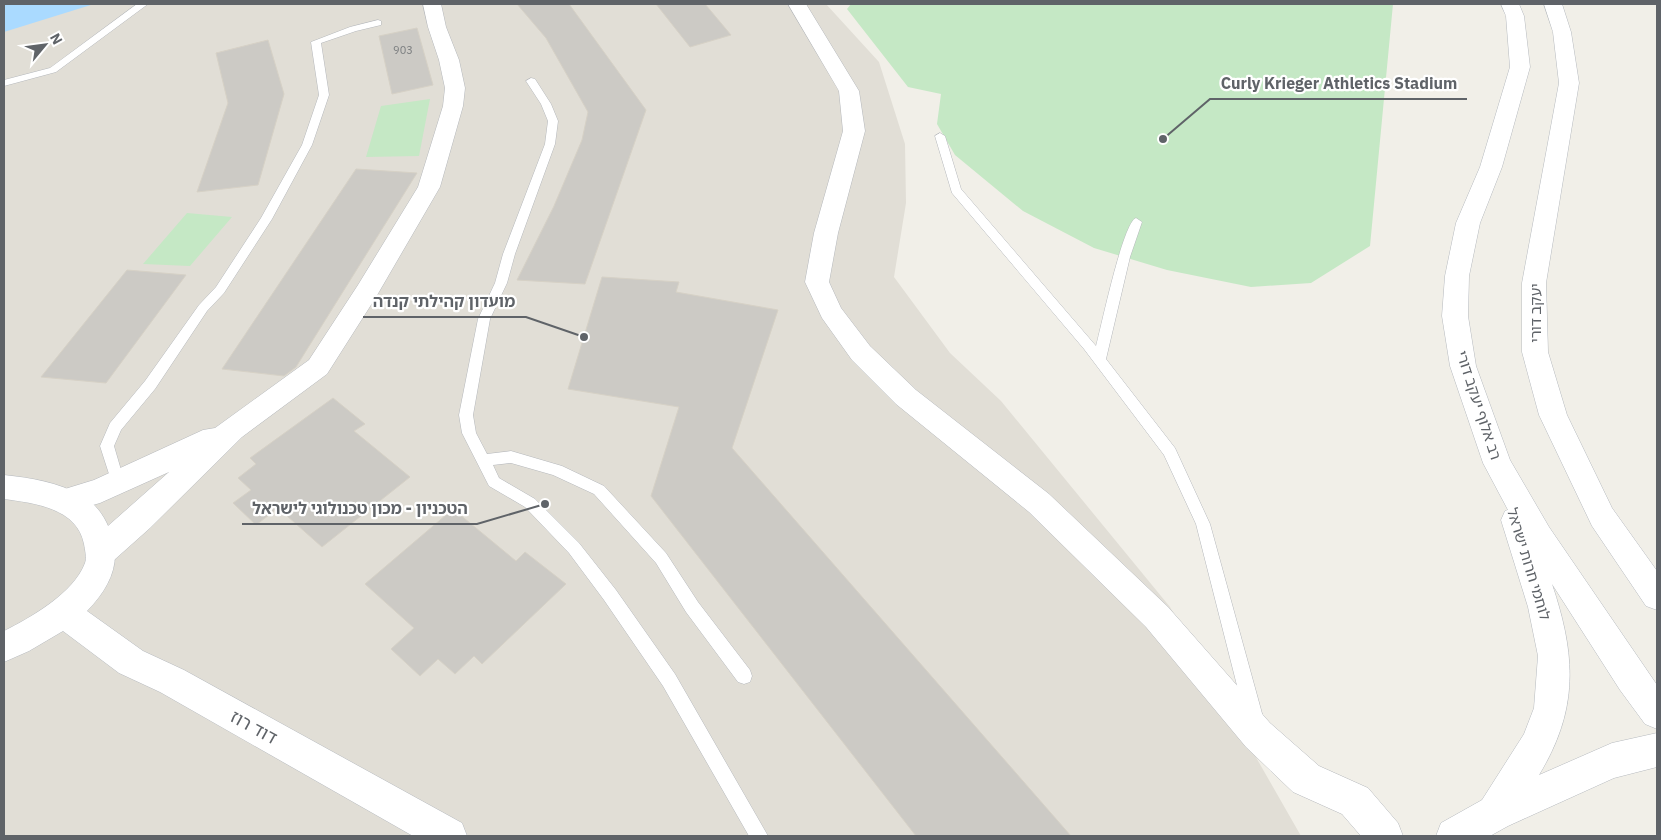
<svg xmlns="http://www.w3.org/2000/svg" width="1661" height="840" font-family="'IBM Plex Sans','Noto Sans Hebrew',sans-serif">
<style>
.education{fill:#e1ded6}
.green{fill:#c5e8c5}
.water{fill:#aadaff}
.building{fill:#cccac5;stroke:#d6d1c6}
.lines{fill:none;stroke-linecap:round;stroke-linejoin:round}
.lane-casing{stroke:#b5b8bc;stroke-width:1}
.street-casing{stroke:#b5b8bc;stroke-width:1}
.secondary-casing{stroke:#b6babf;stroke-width:1}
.lane{fill:#fff;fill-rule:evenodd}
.street{fill:#fff;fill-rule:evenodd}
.secondary{fill:#fff;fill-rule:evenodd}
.labels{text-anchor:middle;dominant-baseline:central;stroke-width:4.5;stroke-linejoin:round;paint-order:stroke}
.far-number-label{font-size:11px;fill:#7a7d7f}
.street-label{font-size:15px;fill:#5f6368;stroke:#fff}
.near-street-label{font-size:18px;fill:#5f6368;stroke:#fff}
.leader{fill:none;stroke:#5f6368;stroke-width:2}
.callout-dot{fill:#5f6368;stroke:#fff;stroke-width:2}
.callout-label{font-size:16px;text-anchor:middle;font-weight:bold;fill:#5f6368;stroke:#fff;stroke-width:4.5;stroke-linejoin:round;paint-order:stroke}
</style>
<rect width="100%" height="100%" fill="#f1efe8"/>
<path class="education" d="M4,4h822l53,58 26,82 1,59 -12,74 56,76 51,48 169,206 131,229h-1297z"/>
<path class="green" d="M851,4h542l-23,242 -59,37 -60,4 -84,-17 -73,-22 -71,-37 -68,-56 -18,-31 4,-30 -33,-7 -61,-78z
M430,99l-11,57 -53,1 15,-51z
M187,213l45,4 -42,49 -47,-2z"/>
<path class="water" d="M4,4h90l-90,28z"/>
<path class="building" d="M517,4h52l77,106 -61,174 -68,-4 37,-74 28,-66 6,-28 -42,-74z
M656,4h49l26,31 -41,12z
M417,28l16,57 -41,9 -13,-58z
M268,40l16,54 -26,91 -61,7 31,-89 -12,-50z
M356,169l61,4 -121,194 -12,9 -62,-7z
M127,270l59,5 -80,108 -65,-6z
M602,277l77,5 -3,10 102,18 -46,138 339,388h-155l-265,-340 28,-89 -111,-18z
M333,398l32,26 -11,7 56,46 -88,70 -44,-39 -22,17 -23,-22 18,-13 -13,-12 18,-14 -6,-6z
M453,509l63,52 9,-9 41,32 -84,80 -8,-8 -19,18 -17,-15 -18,17 -29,-27 23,-21 -49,-44z"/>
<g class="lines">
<defs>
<path id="lane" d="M137,4h11l-92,68 -52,14v-6l46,-12z
M378,20l3,1v4l-25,6 -35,12 8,52 -17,50 -40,74 -48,74 -17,18 -52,78 -34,41 -7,16 7,24 -2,4 -5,2 -5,-2 -9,-28 10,-23 35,-42 54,-76 17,-18 45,-69 41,-73 17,-50 -8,-53 39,-15z
M531,78l4,1 16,25 7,17 -3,23 -40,110 -8,29 -17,36 -17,96 3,18 11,21 24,-3 51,15 42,20 62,67 32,49 52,68 2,6 -2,6 -6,2 -6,-2 -52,-70 -30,-49 -62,-69 -41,-19 -42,-12 -18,2 6,13 36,21 44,44 37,47 59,84 93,162h-19l-86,-150 -59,-86 -35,-47 -44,-46 -36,-21 -27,-53 -3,-18 19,-96 17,-36 8,-29 42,-110 3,-23 -7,-17 -15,-23z
M940,133l5,3 16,53 135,157c5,-18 27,-124 40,-128l6,4 -12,35 -24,102 69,89 35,76 53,193 -3,6 -6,2 -6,-2 -3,-6 -49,-193 -32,-69 -80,-106 -132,-156 -17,-57z"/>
<path id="street" d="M423,4h18l5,23 13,33 6,28 -2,18 -23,81 -64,110 -49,77 -85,63 -92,91 -37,33 -11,3 -11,-3 -4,-10 4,-10 78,-69 -69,31 -35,10 -10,-3 -5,-9 5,-9 39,-12 109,-50 12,-2 94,-68 49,-75 60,-98 25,-81 2,-18 -6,-28 -11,-33z
M788,4h18l53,87 6,40 -27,102 -9,49 12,26 29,38 46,44 133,104 119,113 102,116 49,43 49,22 30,35 5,13h-42l-19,-22 -49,-22 -47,-45 -100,-120 -117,-115 -133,-108 -44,-44 -30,-42 -17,-36 9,-49 29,-102 -4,-40z"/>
<path id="secondary" d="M1501,4h18l5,12 6,51 -28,100 -22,56 -11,53 -1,40 8,50 34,94 39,67 108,158v44l-12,-5 -25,-34 -68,-106c24,72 27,125 -13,191l73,-32 45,-10v34l-43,11 -106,48 -18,10h-54l5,-13 41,-23 42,-66 10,-26 4,-52 -10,-49 -27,-87 4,-9 3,-1 -25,-47 -33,-97 -8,-50 3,-40 11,-53 24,-56 30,-100 -4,-51z
M1544,4h18l9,28 8,51 -33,200 2,69 19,63 45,93 45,63v39l-11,-4 -54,-80 -53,-111 -17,-63v-69l37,-200 -6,-51z
M4,475c27,3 54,7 78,21 13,7 21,18 27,32 14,32 2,58 -22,83l56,40 41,19 278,153 5,13h-54l-253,-144 -41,-19 -56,-42 -34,20 -25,11v-31c26,-13 70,-38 81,-68 2,-5 0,-13 -1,-19 -7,-36 -50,-41 -80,-45z"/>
</defs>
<use href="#lane" class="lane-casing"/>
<use href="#street" class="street-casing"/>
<use href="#secondary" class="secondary-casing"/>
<use href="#lane" class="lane"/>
<use href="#street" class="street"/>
<use href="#secondary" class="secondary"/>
</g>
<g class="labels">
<g class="far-number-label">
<text x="403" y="50">903</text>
</g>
<g class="street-label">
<text transform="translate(1535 313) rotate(-90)">יעקב דורי</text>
<text transform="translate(1479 405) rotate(72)">רב אלוף יעקב דורי</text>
<text transform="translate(1529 564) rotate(73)">לוחמי חרות ישראל</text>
</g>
<g class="near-street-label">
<text transform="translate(254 727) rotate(29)">דוד רוז</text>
</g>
</g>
<path class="leader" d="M1163 139L1210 99H1467M584 337L526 317H363M545 504L477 524H242"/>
<g class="callout-dot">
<circle cx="1163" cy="139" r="5"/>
<circle cx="584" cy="337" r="5"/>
<circle cx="545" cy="504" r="5"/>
</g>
<g class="callout-label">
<text x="1339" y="89">Curly Krieger Athletics Stadium</text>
<text x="444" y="307">מועדון קהילתי קנדה</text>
<text x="360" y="514">הטכניון - מכון טכנולוגי לישראל</text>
</g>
<rect width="1661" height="840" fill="none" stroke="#5f6368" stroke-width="10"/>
<g transform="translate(45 45) rotate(61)" stroke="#ffffff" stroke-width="4" paint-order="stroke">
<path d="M0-4L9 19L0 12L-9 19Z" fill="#5f6368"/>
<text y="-8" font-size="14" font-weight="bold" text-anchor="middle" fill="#5f6368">N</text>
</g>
</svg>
